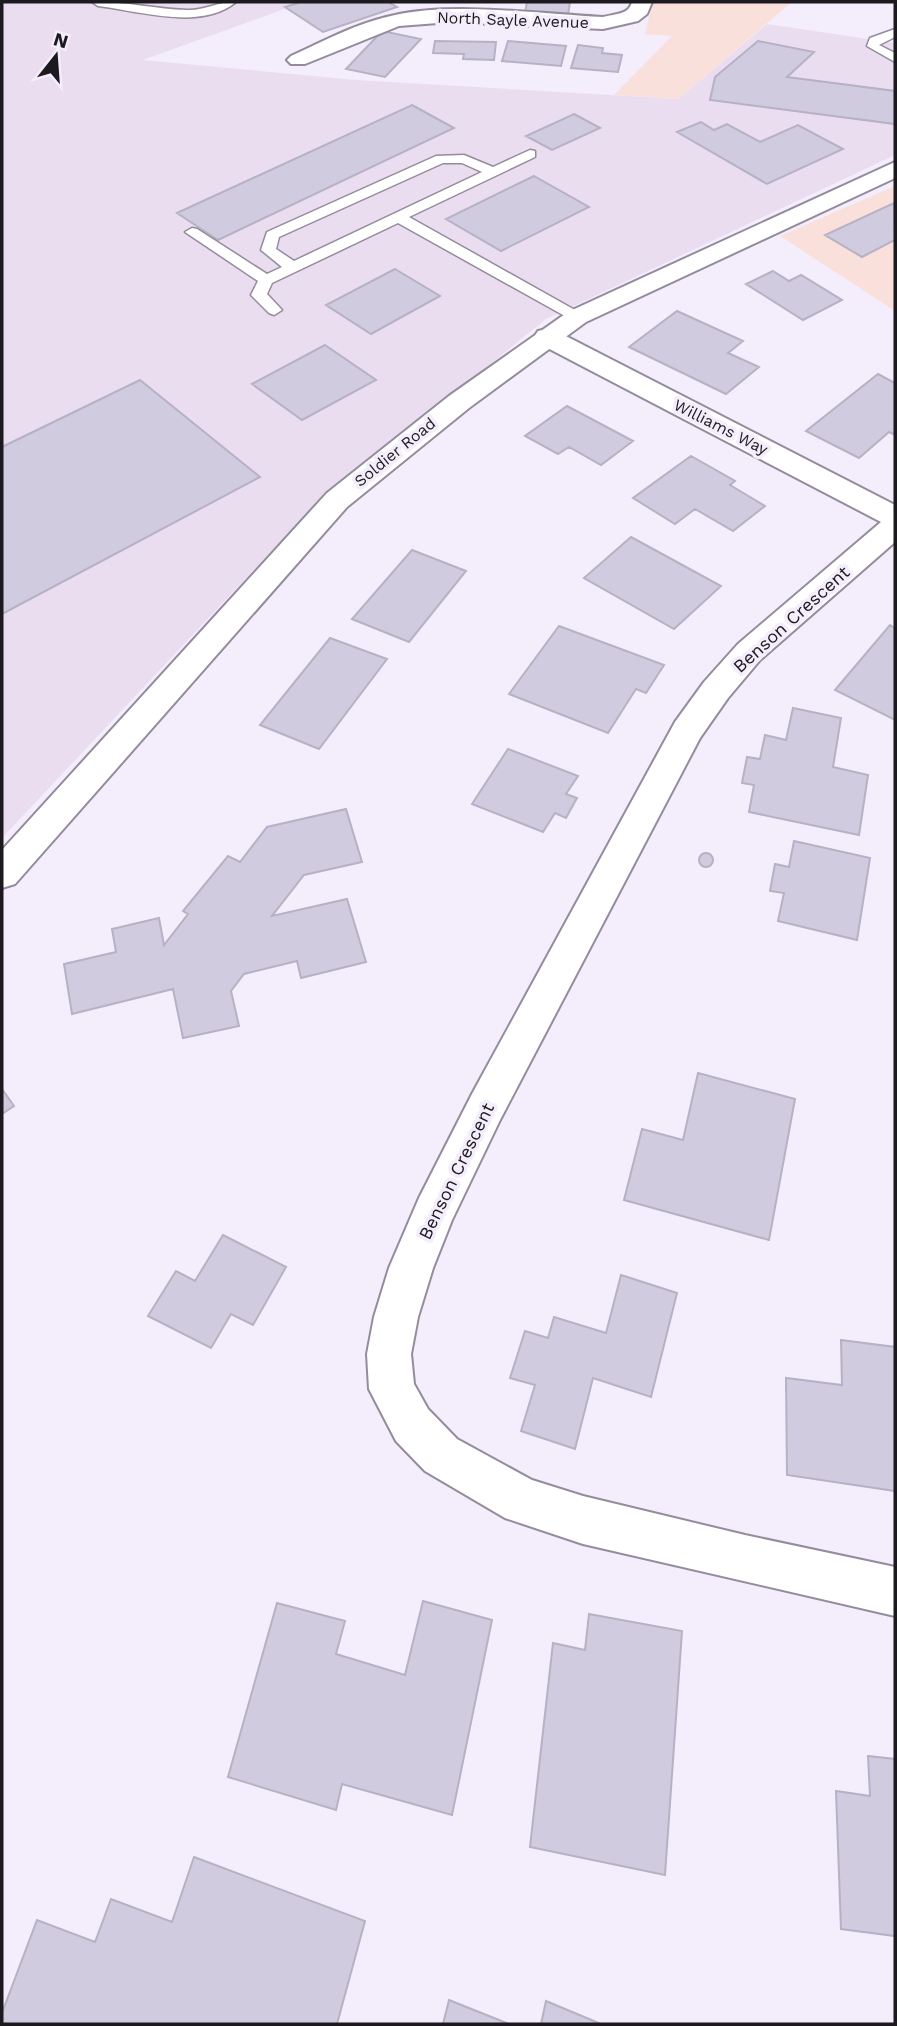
<svg xmlns="http://www.w3.org/2000/svg" width="897" height="2026" font-family="'Work Sans',sans-serif">
<style>
.commercial{fill:#ebddf0}
.industrial{fill:#fae0da}
.building{fill:#d0cbde;stroke:#b6b1c4;stroke-width:2}
.lines{fill:none;stroke-linecap:round;stroke-linejoin:round}
.lane-casing{stroke:#948c9d;stroke-width:3}
.street-casing{stroke:#948c9d;stroke-width:4}
.secondary-casing{stroke:#948c9d;stroke-width:4}
.lane{fill:#fff;fill-rule:evenodd}
.street{fill:#fff;fill-rule:evenodd}
.secondary{fill:#fff;fill-rule:evenodd}
.labels{text-anchor:middle;dominant-baseline:central;stroke-width:7;stroke-linejoin:round;paint-order:stroke}
.far-street-label{font-size:16px;fill:#1c191f;stroke:#f4edfc}
.street-label{font-size:18px;fill:#1c191f;stroke:#f4edfc}
</style>
<rect width="100%" height="100%" fill="#f4edfc"/>
<path class="commercial" d="M2,2h302l-161,58 213,20 322,19 89,-75 128,19v112l-349,164 -236,191 -308,328z"/>
<path class="industrial" d="M653,2h139l-114,97 -64,-4 58,-59 -27,-2z
M895,186v125l-115,-75z"/>
<path class="building" d="M301,2h87l9,5 -74,25 -38,-25z
M527,2h43l-2,13 -43,-2z
M382,31l39,8 -36,38 -39,-8z
M435,41l61,1 -2,18 -31,-1 1,-5 -31,-1z
M508,41l58,5 -5,20 -59,-5z
M758,41l56,11 -27,25 108,14v33l-185,-24 5,-23z
M578,45l25,3 -1,5 20,2 -4,17 -47,-4z
M412,105l42,23 -236,112 -41,-27z
M574,114l26,14 -48,22 -26,-14z
M701,122l13,8 13,-6 33,18 38,-17 45,24 -76,35 -90,-52z
M534,176l55,31 -88,44 -55,-32z
M894,203l1,37 -33,17 -37,-22z
M395,269l45,27 -69,38 -45,-29z
M773,271l16,10 12,-6 41,25 -39,20 -57,-36z
M677,311l66,30 -15,12 31,14 -33,27 -97,-47z
M325,345l51,35 -74,40 -50,-36z
M878,374l17,9v52l-6,-3 -30,26 -53,-27z
M140,380l120,97 -258,137v-167z
M567,406l66,35 -32,24 -32,-18 -11,7 -33,-18z
M691,456l44,25 -5,4 35,21 -32,25 -38,-22 -20,15 -42,-26z
M631,537l90,49 -47,43 -90,-51z
M412,550l54,21 -57,71 -57,-23z
M890,625l5,3v92l-60,-30z
M559,626l105,39 -18,28 -10,-4 -28,44 -99,-39z
M330,638l57,21 -68,90 -59,-24z
M793,708l48,10 -8,49 35,8 -9,60 -110,-23 5,-27 -12,-2 5,-26 13,2 5,-24 21,5z
M508,749l70,27 -12,18 11,4 -11,20 -11,-5 -12,19 -71,-28z
M346,809l16,53 -58,13 -32,41 75,-17 19,63 -65,16 -4,-17 -53,13 -13,17 8,35 -56,12 -10,-49 -101,25 -8,-50 52,-12 -4,-23 47,-11 5,27 24,-31 -5,-3 45,-55 12,6 27,-35z
M794,841l76,17 -13,82 -79,-19 6,-28 -14,-2 5,-27 14,3z
M699 860a7 7 0 1 1 14 0a7 7 0 1 1-14 0Z
M698,1073l97,26 -26,141 -145,-40 18,-71 41,11z
M2,1089l12,17 -12,8z
M223,1235l63,32 -33,58 -22,-11 -20,34 -63,-32 28,-45 19,10z
M621,1275l56,18 -26,104 -58,-19 -18,71 -54,-18 14,-46 -25,-7 15,-47 23,7 6,-21 52,16z
M841,1340l54,7v144l-108,-16 -1,-97 56,7z
M423,1601l69,19 -40,195 -110,-31 -6,26 -108,-33 49,-174 68,18 -9,33 69,21z
M589,1614l93,17 -17,244 -135,-28 23,-204 32,7z
M868,1756l27,3v177l-54,-7 -5,-138 34,5z
M194,1857l171,64 -28,103h-335v-11l35,-93 58,22 16,-43 61,23z
M449,2000l60,24h-66z
M546,2001l55,23h-60z"/>
<g class="lines">
<defs>
<path id="lane" d="M92,2c32,-1 63,7 95,8 17,1 32,-9 49,-8 -35,29 -97,9 -138,4z
M895,29v8l-16,8 16,8v9l-28,-16 3,-8z
M530,150l5,1v6l-126,60 173,97 3,3 -3,3h-10l-174,-97 -126,60 -5,11 15,16 -8,5 -5,-2 -18,-18 7,-14 -73,-49 7,-4 5,1 70,45 15,-7 -21,-17 6,-18 169,-76 28,-1 29,12zM443,163h19l20,9 -188,89 -18,-12 3,-12z"/>
<path id="street" d="M632,2h20l-5,12 -9,7 -35,8 -152,-7 -52,4 -94,38h-14l-4,-4 4,-4c33,-15 68,-34 104,-41 58,-13 147,-1 208,2 11,-3 26,-2 29,-15z
M547,329l9,2 339,174v37l-135,118 -32,38 -28,40 -200,382 -48,100 -19,48 -15,49 -7,37 3,30 14,25 29,30 75,41 51,16 162,39 150,32v49l-312,-72 -78,-26 -80,-47 -29,-30 -27,-52 -2,-35 7,-37 15,-49 30,-70 53,-104 203,-372 29,-40 34,-38 143,-122 -343,-179 -4,-6 4,-6z"/>
<path id="secondary" d="M895,162v16l-309,144 -117,86 -122,99 -332,377 -13,4v-38l325,-357 122,-97 119,-84z"/>
</defs>
<use href="#lane" class="lane-casing"/>
<use href="#street" class="street-casing"/>
<use href="#secondary" class="secondary-casing"/>
<use href="#lane" class="lane"/>
<use href="#street" class="street"/>
<use href="#secondary" class="secondary"/>
</g>
<g class="labels">
<g class="far-street-label">
<text transform="translate(513 20) rotate(2)">North Sayle Avenue</text>
<text transform="translate(721 427) rotate(27)">Williams Way</text>
<text transform="translate(395 452) rotate(-39)">Soldier Road</text>
</g>
<g class="street-label">
<text transform="translate(791 619) rotate(-42)">Benson Crescent</text>
<text transform="translate(456 1171) rotate(-64)">Benson Crescent</text>
</g>
</g>
<rect width="897" height="2026" fill="none" stroke="#1c191f" stroke-width="7"/>
<g transform="translate(56 56) rotate(17)" stroke="#f4edfc" stroke-width="5" paint-order="stroke">
<path d="M0-5L12 26L0 18L-12 26Z" fill="#1c191f"/>
<text y="-10" font-size="19" font-weight="bold" text-anchor="middle" fill="#1c191f">N</text>
</g>
</svg>
